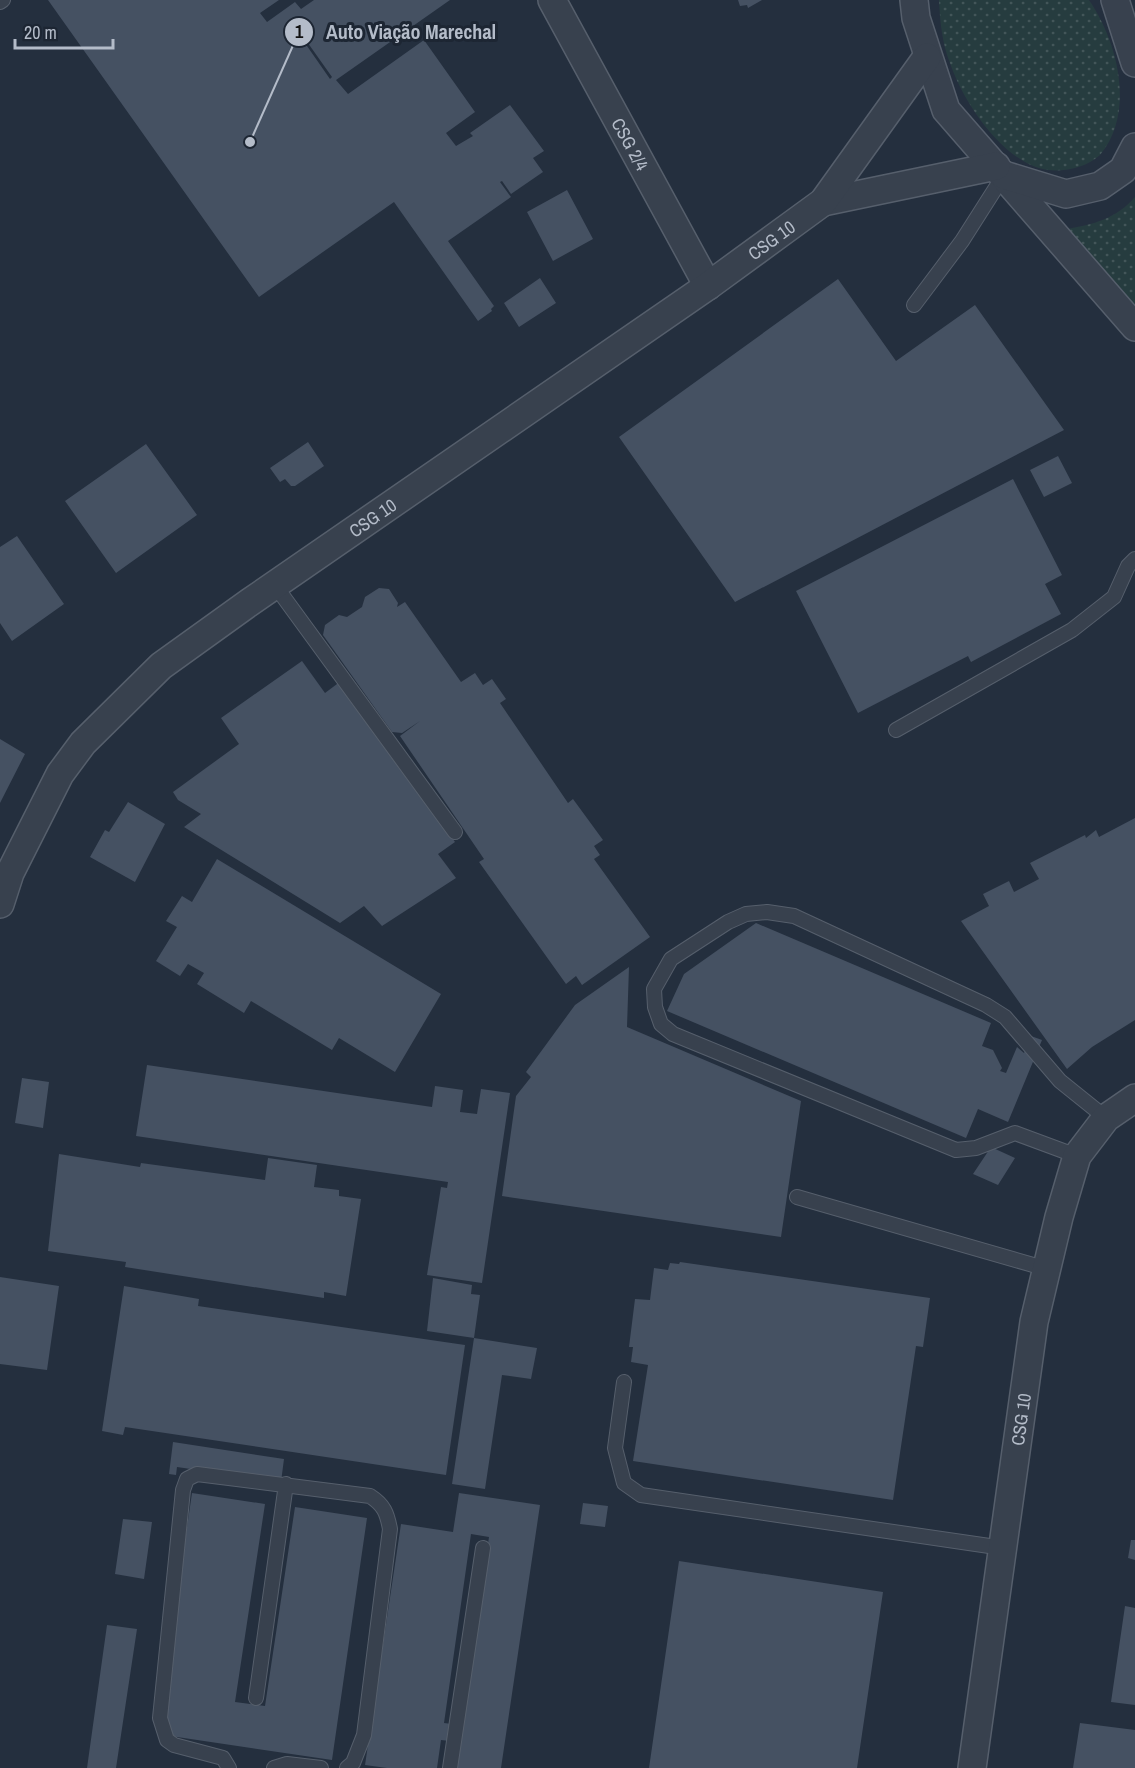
<svg xmlns="http://www.w3.org/2000/svg" width="1135" height="1768" font-family="'Archivo Narrow',sans-serif">
<style>
.grass{fill:url(#grass-dots)}
.building{fill:#455162;fill-rule:evenodd}
.lines{fill:none;stroke-linecap:round;stroke-linejoin:round}
.lane-casing{stroke:#565f6c;stroke-width:16}
.street-casing{stroke:#565f6c;stroke-width:30}
.lane{stroke:#38414e;stroke-width:14}
.street{stroke:#38414e;stroke-width:27}
.labels{text-anchor:middle;dominant-baseline:central;stroke-width:6;stroke-linejoin:round;paint-order:stroke}
.street-label{font-size:18px;fill:#b4bcc9;stroke:#1d2633}
.leader{fill:none;stroke:#b4bcc9;stroke-width:2}
.callout-dot{fill:#b4bcc9;stroke:#1d2633;stroke-width:2}
.mark-label{font-size:18px;text-anchor:middle;font-weight:bold;fill:#111}
.callout-label{font-size:20px;text-anchor:middle;font-weight:bold;fill:#b4bcc9;stroke:#1d2633;stroke-width:6;stroke-linejoin:round;paint-order:stroke}
</style>
<defs>
<pattern id="grass-dots" width="8" height="8" patternUnits="userSpaceOnUse" patternTransform="scale(1.5)"><rect width="8" height="8" fill="#263c3f"/><path d="M2 2h.1M6 6h.1" fill="none" stroke="#435659" stroke-width="1.8" stroke-linecap="round"/></pattern>
</defs>
<rect width="100%" height="100%" fill="#242f3e"/>
<path class="grass" d="M939,0h150c30,44 46,113 11,155 -13,12 -34,17 -52,15 -44,-6 -85,-68 -98,-107 -8,-20 -10,-42 -11,-63z
M1135,197v110l-69,-78c27,-4 51,-11 69,-32z"/>
<path class="building" d="M48,0h231l-19,13 7,9 28,-20 6,7 13,-9h136l-114,80 12,14 76,-54 51,72 -29,21 10,13 17,-10 -3,-3 40,-28 34,46 -11,7 10,14 -32,22 -9,-13 -2,1 11,15 -63,44 46,65 -3,3 1,2 -14,10 -84,-119 -135,95zM293,22l39,55 -2,2 -39,-56z
M738,0h24l-14,8 -1,-3 -7,1z
M567,190l26,49 -40,22 -26,-49z
M540,278l16,25 -37,24 -15,-24z
M838,279l58,82 79,-56 89,125 -329,172 -116,-165z
M308,442l16,24 -29,20h-4l-6,-7 -5,3 -10,-14z
M146,444l51,71 -81,58 -51,-72z
M1058,456l14,27 -28,14 -14,-27z
M1013,479l49,96 -17,9 16,30 -90,48 -3,-6 -110,57 -62,-122z
M17,536l47,68 -52,37 -12,-18v-76z
M379,588l10,1 9,14 -1,4 8,-5 56,80 14,-9 8,12 9,-6 14,20 -6,4 68,100 5,-4 30,41 -9,6 6,9 -6,4 56,78 -68,48 -6,-9 -10,8 -87,-122 5,-3 -84,-123 20,-15 -18,12 -10,-1 -69,-97 2,-10 14,-10 8,2 15,-10 3,-10z
M302,661l23,32 16,-12 114,161 -17,12 18,24 -74,48 -18,-20 -24,17 -156,-96 17,-13 -23,-14 -5,-8 66,-48 -18,-26z
M0,739l25,15 -25,49z
M128,802l37,22 -30,58 -45,-25 15,-27 4,2z
M1135,818v202l-43,27 -25,22 -106,-148 28,-15 -6,-12 26,-13 5,11 25,-13 -9,-16 55,-28 1,3 10,-8 3,7z
M217,859l224,135 -46,78 -56,-34 -7,12 -81,-49 -7,12 -47,-29 7,-11 -16,-9 -8,12 -24,-15 21,-34 -11,-6 16,-25 10,6z
M756,923l235,100 -9,23 11,4 9,18 -2,3 6,2 11,-26 7,6 7,-17 11,4 -34,82 -30,-13 -12,29 -299,-127 17,-37z
M629,967l-2,60 174,74 -20,136 -279,-41 14,-100 15,-19 -5,-5 49,-67z
M147,1065l285,42 3,-21 28,4 -3,22 17,2 4,-25 29,4 -28,190 -55,-8 14,-88 6,1 1,-6 -312,-46z
M22,1078l27,4 -6,46 -28,-5z
M991,1147l24,11 -17,27 -25,-11z
M59,1154l81,13 1,-4 124,17 3,-22 49,7 -3,22 25,3v6l22,3 -15,97 -22,-4v6l-199,-31 1,-5 -78,-11z
M680,1262l250,36 -7,49 -7,-1 -23,154 -260,-39 15,-96 -17,-3 2,-15h-4l6,-48 15,1 4,-32 14,2 2,-7 9,1z
M0,1277l59,9 -12,84 -47,-6z
M433,1278l39,7 -1,9 9,1 -6,43 -47,-7z
M124,1286l75,13 -1,7 267,39 -19,130 -321,-48 -2,8 -21,-4z
M474,1338l63,10 -6,31 -29,-4 -17,114 -33,-5z
M173,1442l111,17 -3,23 -104,-15 -1,8 -7,-1z
M192,1493l73,11 -30,198 30,4 30,-199 72,11 -35,242 -175,-26z
M459,1493l81,12 -39,263h-47l4,-26 -17,-2 -4,28h-50l-22,-3 36,-241 52,8zM471,1534l18,3 -28,188 -17,-2z
M583,1503l25,3 -3,21 -25,-3z
M123,1519l29,3 -8,57 -29,-5z
M1131,1540h4v20l-7,-2z
M679,1561l204,31 -26,176h-208z
M1125,1606l10,2v97l-24,-3z
M107,1625l30,4 -21,139h-29z
M1080,1723l55,7v38h-62z"/>
<g class="lines">
<defs>
<path id="lane" d="M0,2l3,-2
M914,305l48,-64 42,-66
M274,584l181,248
M896,730l176,-100 42,-33 14,-31 7,-7
M1077,1156l-62,-23 -39,15 -20,2 -283,-116 -12,-10 -6,-17 -1,-18 17,-30 57,-37 18,-8 21,-2 27,4 192,89 19,12 55,64 46,37
M797,1197l250,72
M624,1382l-9,66 9,35 17,12 362,53
M256,1698l30,-214
M229,1768l-6,-10 -49,-13 -7,-5 -7,-22 23,-228 4,-11 10,-5 173,22c14,9 17,17 20,33l-26,206 -11,28 -6,5
M274,1768l13,-4 34,4
M450,1768l33,-220"/>
<g id="street">
<path id="s1" d="M552,0l156,286"/>
<path d="M914,0l2,18 30,92 189,217"/>
<path d="M1115,0l20,63"/>
<path d="M1004,175l62,19 34,-8 23,-16 12,-23"/>
<path d="M823,202l173,-36"/>
<path id="s2" d="M0,904l10,-31 50,-99 23,-31 78,-77 89,-64 458,-316 115,-84 104,-145"/>
<path id="s3" d="M972,1768l62,-446 25,-105 18,-61 29,-38 29,-20"/>
</g>
</defs>
<use href="#lane" class="lane-casing"/>
<use href="#street" class="street-casing"/>
<use href="#lane" class="lane"/>
<use href="#street" class="street"/>
</g>
<g class="labels">
<g class="street-label">
<text stroke="none"><textPath href="#s1" startOffset="164">CSG 2/4</textPath></text>
<text stroke="none"><textPath href="#s2" startOffset="1036">CSG 10</textPath></text>
<text stroke="none"><textPath href="#s2" startOffset="550">CSG 10</textPath></text>
<text stroke="none"><textPath href="#s3" startOffset="352">CSG 10</textPath></text>
</g>
</g>
<path class="leader" d="M250 142L299 32"/>
<g class="callout-dot">
<circle cx="250" cy="142" r="6"/>
<circle cx="299" cy="32" r="15"/>
</g>
<g class="mark-label">
<text x="299" y="38">1</text>
</g>
<g class="callout-label">
<text x="411" y="39">Auto Viação Marechal</text>
</g>
<path d="M15 39v9h98v-9" fill="none" stroke="#b4bcc9" stroke-width="3"/>
<text x="24" y="39" font-size="18" fill="#b4bcc9" stroke="#1d2633" stroke-width="4.5" paint-order="stroke">20 m</text>
</svg>
